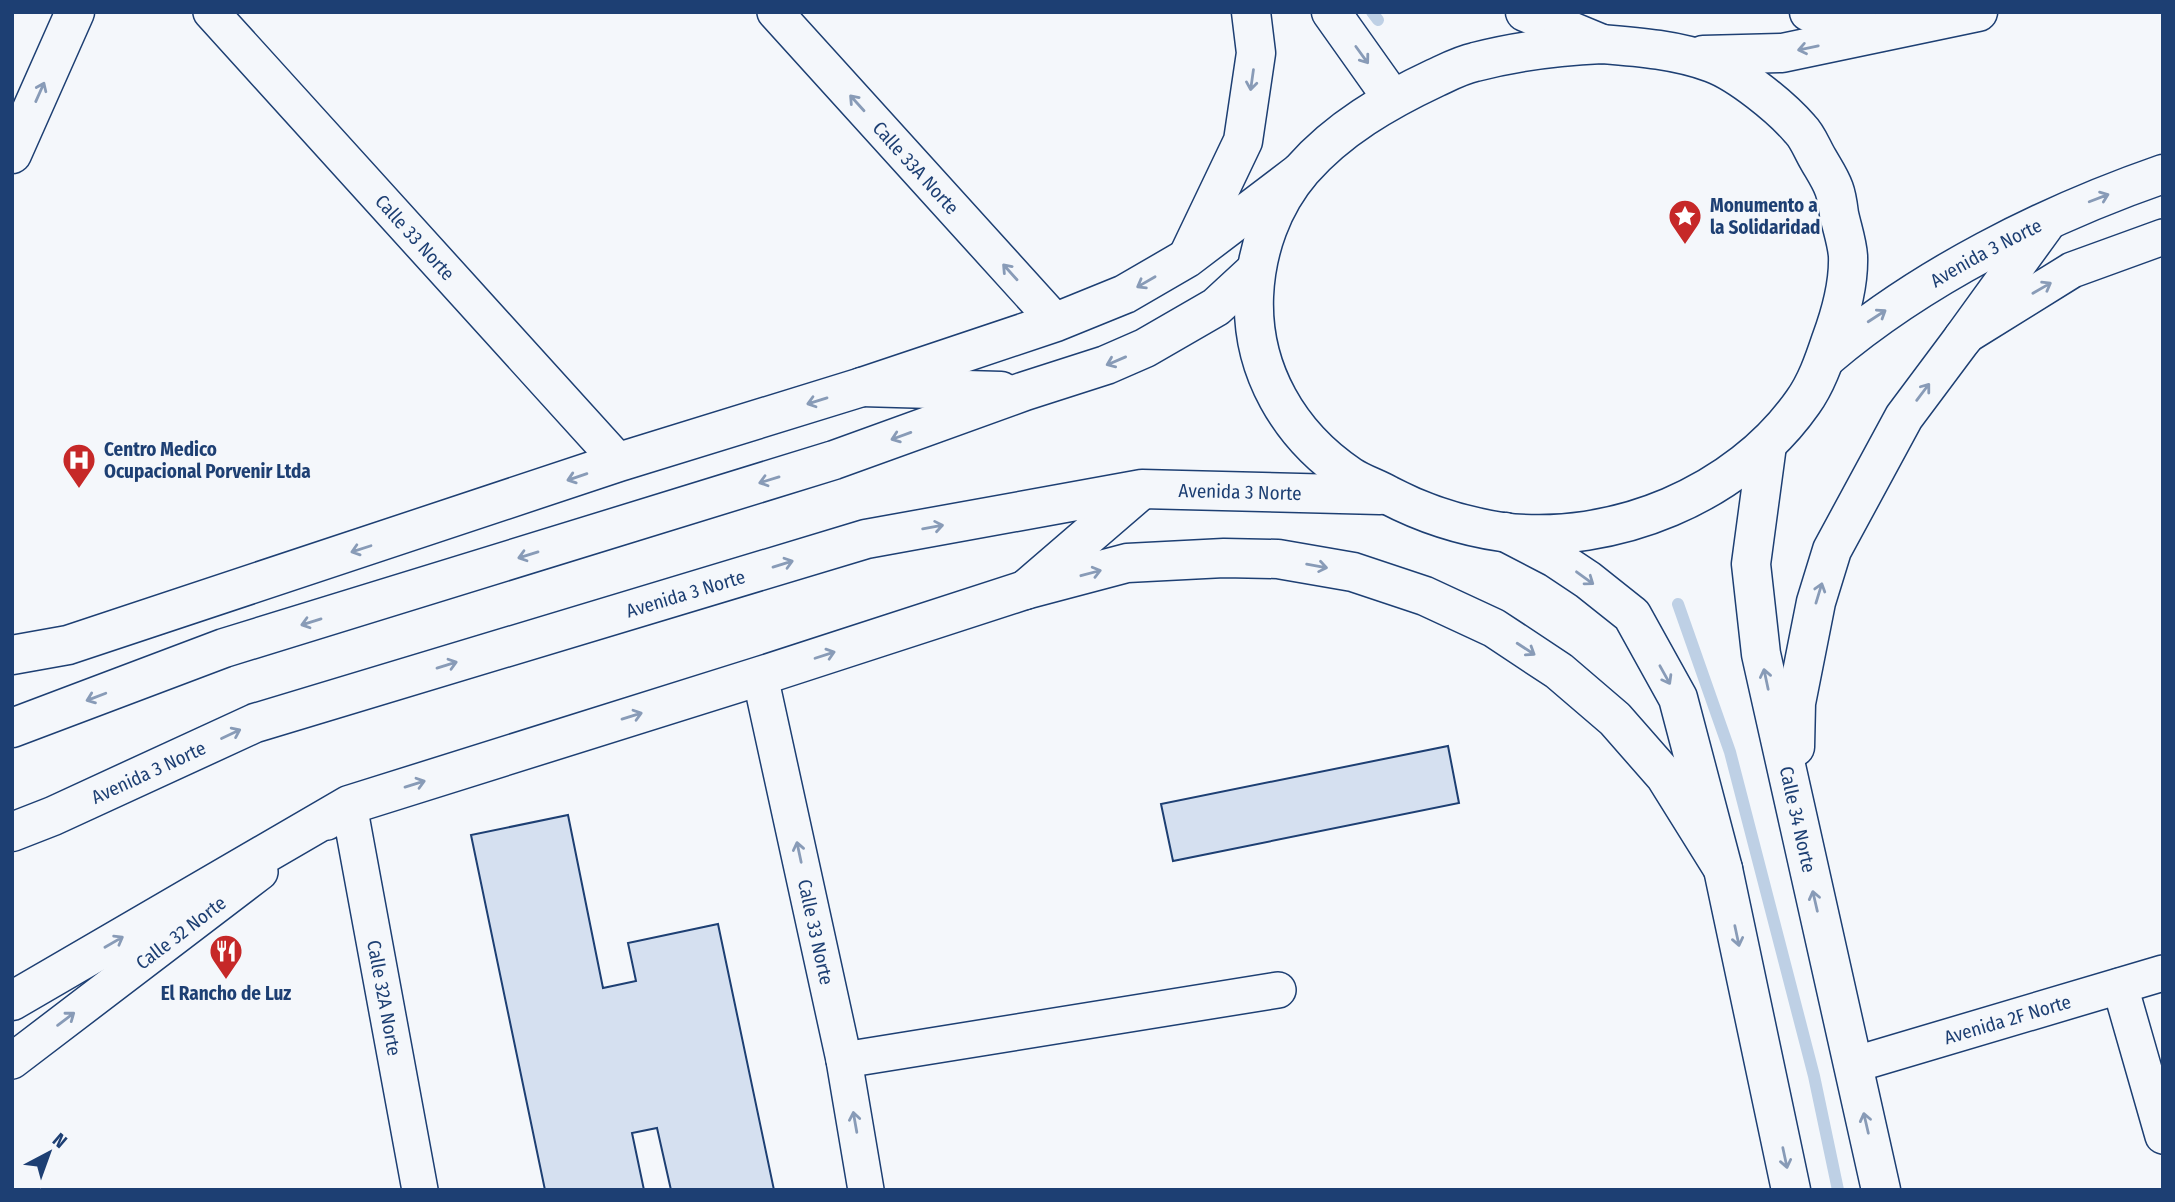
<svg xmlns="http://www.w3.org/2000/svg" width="2175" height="1202" font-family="'Fira Sans Condensed',sans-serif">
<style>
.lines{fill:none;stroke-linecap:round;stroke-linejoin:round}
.stream{stroke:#bed0e5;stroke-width:12}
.building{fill:#d5e0f0;stroke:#1d3f73;stroke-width:2}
.street-casing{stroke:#1d3f73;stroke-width:38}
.secondary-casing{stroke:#1d3f73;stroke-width:41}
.primary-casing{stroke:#1d3f73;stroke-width:41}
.street{stroke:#f4f7fb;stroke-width:35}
.secondary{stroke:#f4f7fb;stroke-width:38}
.primary{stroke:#f4f7fb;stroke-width:38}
.oneway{stroke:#889bb7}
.labels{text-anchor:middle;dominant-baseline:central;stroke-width:5;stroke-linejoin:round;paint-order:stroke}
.street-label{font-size:19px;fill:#1d3f73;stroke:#f4f7fb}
.poi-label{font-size:19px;font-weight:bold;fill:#1d3f73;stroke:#f4f7fb;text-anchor:start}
</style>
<rect width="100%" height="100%" fill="#f4f7fb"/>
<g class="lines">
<path class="stream" d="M1372,12l6,8
M1678,604l52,148 84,324 24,114"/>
</g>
<path class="building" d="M1448,746l11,57 -286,58 -12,-57z
M568,815l35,173 33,-7 -8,-38 90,-19 56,266h-103l-14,-62 -25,5 12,57h-99l-74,-355z"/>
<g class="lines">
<defs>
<g id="street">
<path id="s1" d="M211,12l408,450"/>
<path id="s2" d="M775,12l281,310"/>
<path d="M1969,334l103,-64 91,-33"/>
<path id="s3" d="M760,676l84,384 22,130"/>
<path id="s4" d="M327,822l22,-17 71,385"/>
<path d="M2120,986l43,150"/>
<path d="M844,1060l434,-70"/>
<path id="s5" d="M12,1061l248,-189"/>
<path id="s6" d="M1853,1065l310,-92"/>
</g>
<g id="secondary">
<path d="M1331,12l61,86"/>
<path d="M1525,12l77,32"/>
<path d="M12,154l63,-142"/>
<path d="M1190,252l53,-111 13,-88 -5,-41"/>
<path id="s7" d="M1767,445l-16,119 10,90 120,536"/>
<path d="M1505,532l50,26 33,22 44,35 46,83 45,171 68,321"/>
<path d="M12,655l56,-10 551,-183 243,-75 194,-65 69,-28 62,-36 112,-85"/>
<path d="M1795,747l1,-44 20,-101 16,-52 72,-133 59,-79"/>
<path d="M12,1001l337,-196 411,-129 265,-86 102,-27 97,-5 54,1 75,13 72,24 69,32 65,43 56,48 50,57 58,93"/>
</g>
<g id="primary">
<path d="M1809,12l63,21"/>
<path d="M1602,44c37,3 75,6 110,19 27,10 69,44 88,66 8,8 12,20 18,30 5,9 12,19 16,30 3,8 4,17 5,25 3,14 8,28 9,42 1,29 -7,57 -17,84 -7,21 -15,44 -28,62 -65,93 -190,144 -301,130 -40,-6 -78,-18 -114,-37 -12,-7 -26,-11 -38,-19 -61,-41 -99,-106 -96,-180 2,-46 18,-91 48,-126 36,-41 84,-69 133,-92 13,-6 26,-13 40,-16 42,-11 83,-16 127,-18z"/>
<path d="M1703,55l79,-2 196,-41"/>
<path d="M1963,338l81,-112"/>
<path id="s8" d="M1826,358c95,-81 219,-143 337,-184"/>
<path d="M862,387l139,4"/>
<path d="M1025,590l115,-99"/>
<path d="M12,728l212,-80 610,-188 191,-69 81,-26 39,-17 71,-41 39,-36"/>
<path id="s9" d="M12,832l41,-16 202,-93 611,-184 276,-50 238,6"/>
</g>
</defs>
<use href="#street" class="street-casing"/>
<use href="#secondary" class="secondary-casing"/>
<use href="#primary" class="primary-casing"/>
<use href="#street" class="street"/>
<use href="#secondary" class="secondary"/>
<use href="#primary" class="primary"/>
</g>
<defs><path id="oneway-shaft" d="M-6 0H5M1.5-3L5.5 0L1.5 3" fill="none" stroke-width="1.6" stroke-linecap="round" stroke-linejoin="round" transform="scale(1.75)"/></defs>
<g class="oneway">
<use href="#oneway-shaft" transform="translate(1808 48) rotate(168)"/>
<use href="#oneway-shaft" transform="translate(1362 55) rotate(54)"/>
<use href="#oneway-shaft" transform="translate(1252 80) rotate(98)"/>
<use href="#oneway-shaft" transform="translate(40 92) rotate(-66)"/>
<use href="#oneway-shaft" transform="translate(857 103) rotate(-132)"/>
<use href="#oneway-shaft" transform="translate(2099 198) rotate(-21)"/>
<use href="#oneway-shaft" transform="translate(1010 272) rotate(-132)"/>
<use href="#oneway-shaft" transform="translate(1146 282) rotate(150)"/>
<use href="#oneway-shaft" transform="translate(2042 288) rotate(-30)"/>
<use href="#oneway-shaft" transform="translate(1877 316) rotate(-33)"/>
<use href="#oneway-shaft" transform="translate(1116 361) rotate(157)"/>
<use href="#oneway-shaft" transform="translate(1923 392) rotate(-53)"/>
<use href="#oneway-shaft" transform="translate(817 401) rotate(163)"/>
<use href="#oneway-shaft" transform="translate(901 436) rotate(160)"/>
<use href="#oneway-shaft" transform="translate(577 477) rotate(161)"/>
<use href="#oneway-shaft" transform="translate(769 480) rotate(163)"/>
<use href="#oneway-shaft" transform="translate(933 527) rotate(-10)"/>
<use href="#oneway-shaft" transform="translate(361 549) rotate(162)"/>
<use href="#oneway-shaft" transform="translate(528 555) rotate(163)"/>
<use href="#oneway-shaft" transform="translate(783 564) rotate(-17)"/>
<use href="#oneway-shaft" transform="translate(1317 566) rotate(10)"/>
<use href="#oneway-shaft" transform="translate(1091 573) rotate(-15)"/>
<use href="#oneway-shaft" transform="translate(1585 578) rotate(36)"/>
<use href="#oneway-shaft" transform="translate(1819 593) rotate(-73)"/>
<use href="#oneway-shaft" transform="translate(311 622) rotate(163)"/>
<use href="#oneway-shaft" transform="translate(1526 649) rotate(33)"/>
<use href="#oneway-shaft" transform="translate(825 655) rotate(-18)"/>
<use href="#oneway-shaft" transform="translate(447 665) rotate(-17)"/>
<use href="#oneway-shaft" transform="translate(1665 675) rotate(61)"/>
<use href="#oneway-shaft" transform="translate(1766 679) rotate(-102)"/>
<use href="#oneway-shaft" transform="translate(96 697) rotate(159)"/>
<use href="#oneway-shaft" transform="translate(632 716) rotate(-17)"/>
<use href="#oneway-shaft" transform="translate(231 734) rotate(-25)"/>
<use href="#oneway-shaft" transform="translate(415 784) rotate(-17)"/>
<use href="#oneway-shaft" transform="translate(799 852) rotate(-102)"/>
<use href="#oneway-shaft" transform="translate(1815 901) rotate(-103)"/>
<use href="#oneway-shaft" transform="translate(1737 936) rotate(78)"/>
<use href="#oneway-shaft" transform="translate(114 942) rotate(-30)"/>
<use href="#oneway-shaft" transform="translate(66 1019) rotate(-37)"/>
<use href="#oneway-shaft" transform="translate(855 1122) rotate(-100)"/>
<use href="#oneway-shaft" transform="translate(1866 1123) rotate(-103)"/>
<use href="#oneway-shaft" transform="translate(1785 1158) rotate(78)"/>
</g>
<defs>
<symbol id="sight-pin" viewBox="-11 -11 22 30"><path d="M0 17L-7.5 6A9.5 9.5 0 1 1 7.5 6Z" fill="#c62828" stroke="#f4f7fb"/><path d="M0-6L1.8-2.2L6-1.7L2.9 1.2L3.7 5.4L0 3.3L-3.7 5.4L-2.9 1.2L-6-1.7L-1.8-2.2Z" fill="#fff"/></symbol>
<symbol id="hospital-pin" viewBox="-11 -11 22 30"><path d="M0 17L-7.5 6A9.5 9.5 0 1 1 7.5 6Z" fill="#c62828" stroke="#f4f7fb"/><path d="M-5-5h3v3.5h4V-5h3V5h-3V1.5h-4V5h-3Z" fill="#fff"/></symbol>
<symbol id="restaurant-pin" viewBox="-11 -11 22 30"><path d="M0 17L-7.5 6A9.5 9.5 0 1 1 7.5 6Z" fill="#c62828" stroke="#f4f7fb"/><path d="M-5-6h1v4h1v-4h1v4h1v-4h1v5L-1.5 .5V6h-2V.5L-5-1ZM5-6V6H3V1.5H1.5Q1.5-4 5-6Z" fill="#fff"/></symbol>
</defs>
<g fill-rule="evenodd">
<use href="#sight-pin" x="1666" y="197" width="38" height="52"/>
<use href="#hospital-pin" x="60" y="441" width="38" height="52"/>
<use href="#restaurant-pin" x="207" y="932" width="38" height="52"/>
</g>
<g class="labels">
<g class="street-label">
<text stroke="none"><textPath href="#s2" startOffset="210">Calle 33A Norte</textPath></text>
<text stroke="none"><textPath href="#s1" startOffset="304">Calle 33 Norte</textPath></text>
<text stroke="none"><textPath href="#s8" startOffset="192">Avenida 3 Norte</textPath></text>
<text stroke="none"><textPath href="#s9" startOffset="1283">Avenida 3 Norte</textPath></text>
<text stroke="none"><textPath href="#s9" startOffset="716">Avenida 3 Norte</textPath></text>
<text stroke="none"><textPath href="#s9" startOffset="149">Avenida 3 Norte</textPath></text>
<text stroke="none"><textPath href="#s7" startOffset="380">Calle 34 Norte</textPath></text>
<text stroke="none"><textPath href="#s5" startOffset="212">Calle 32 Norte</textPath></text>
<text stroke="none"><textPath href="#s3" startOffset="262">Calle 33 Norte</textPath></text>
<text stroke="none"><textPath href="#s4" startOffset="224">Calle 32A Norte</textPath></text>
<text stroke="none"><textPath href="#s6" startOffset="161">Avenida 2F Norte</textPath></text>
</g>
<g class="poi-label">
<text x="1710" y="205">Monumento a<tspan x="1710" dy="22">la Solidaridad</tspan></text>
<text x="104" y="449">Centro Medico<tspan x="104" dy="22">Ocupacional Porvenir Ltda</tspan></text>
<text x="226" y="993" text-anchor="middle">El Rancho de Luz</text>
</g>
</g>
<rect width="2175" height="1202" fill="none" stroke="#1d3f73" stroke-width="28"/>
<g transform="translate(49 1153) rotate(41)" stroke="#f4f7fb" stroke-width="5" paint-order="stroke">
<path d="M0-5L12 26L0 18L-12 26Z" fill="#1d3f73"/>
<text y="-10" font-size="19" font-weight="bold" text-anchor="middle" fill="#1d3f73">N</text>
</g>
</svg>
